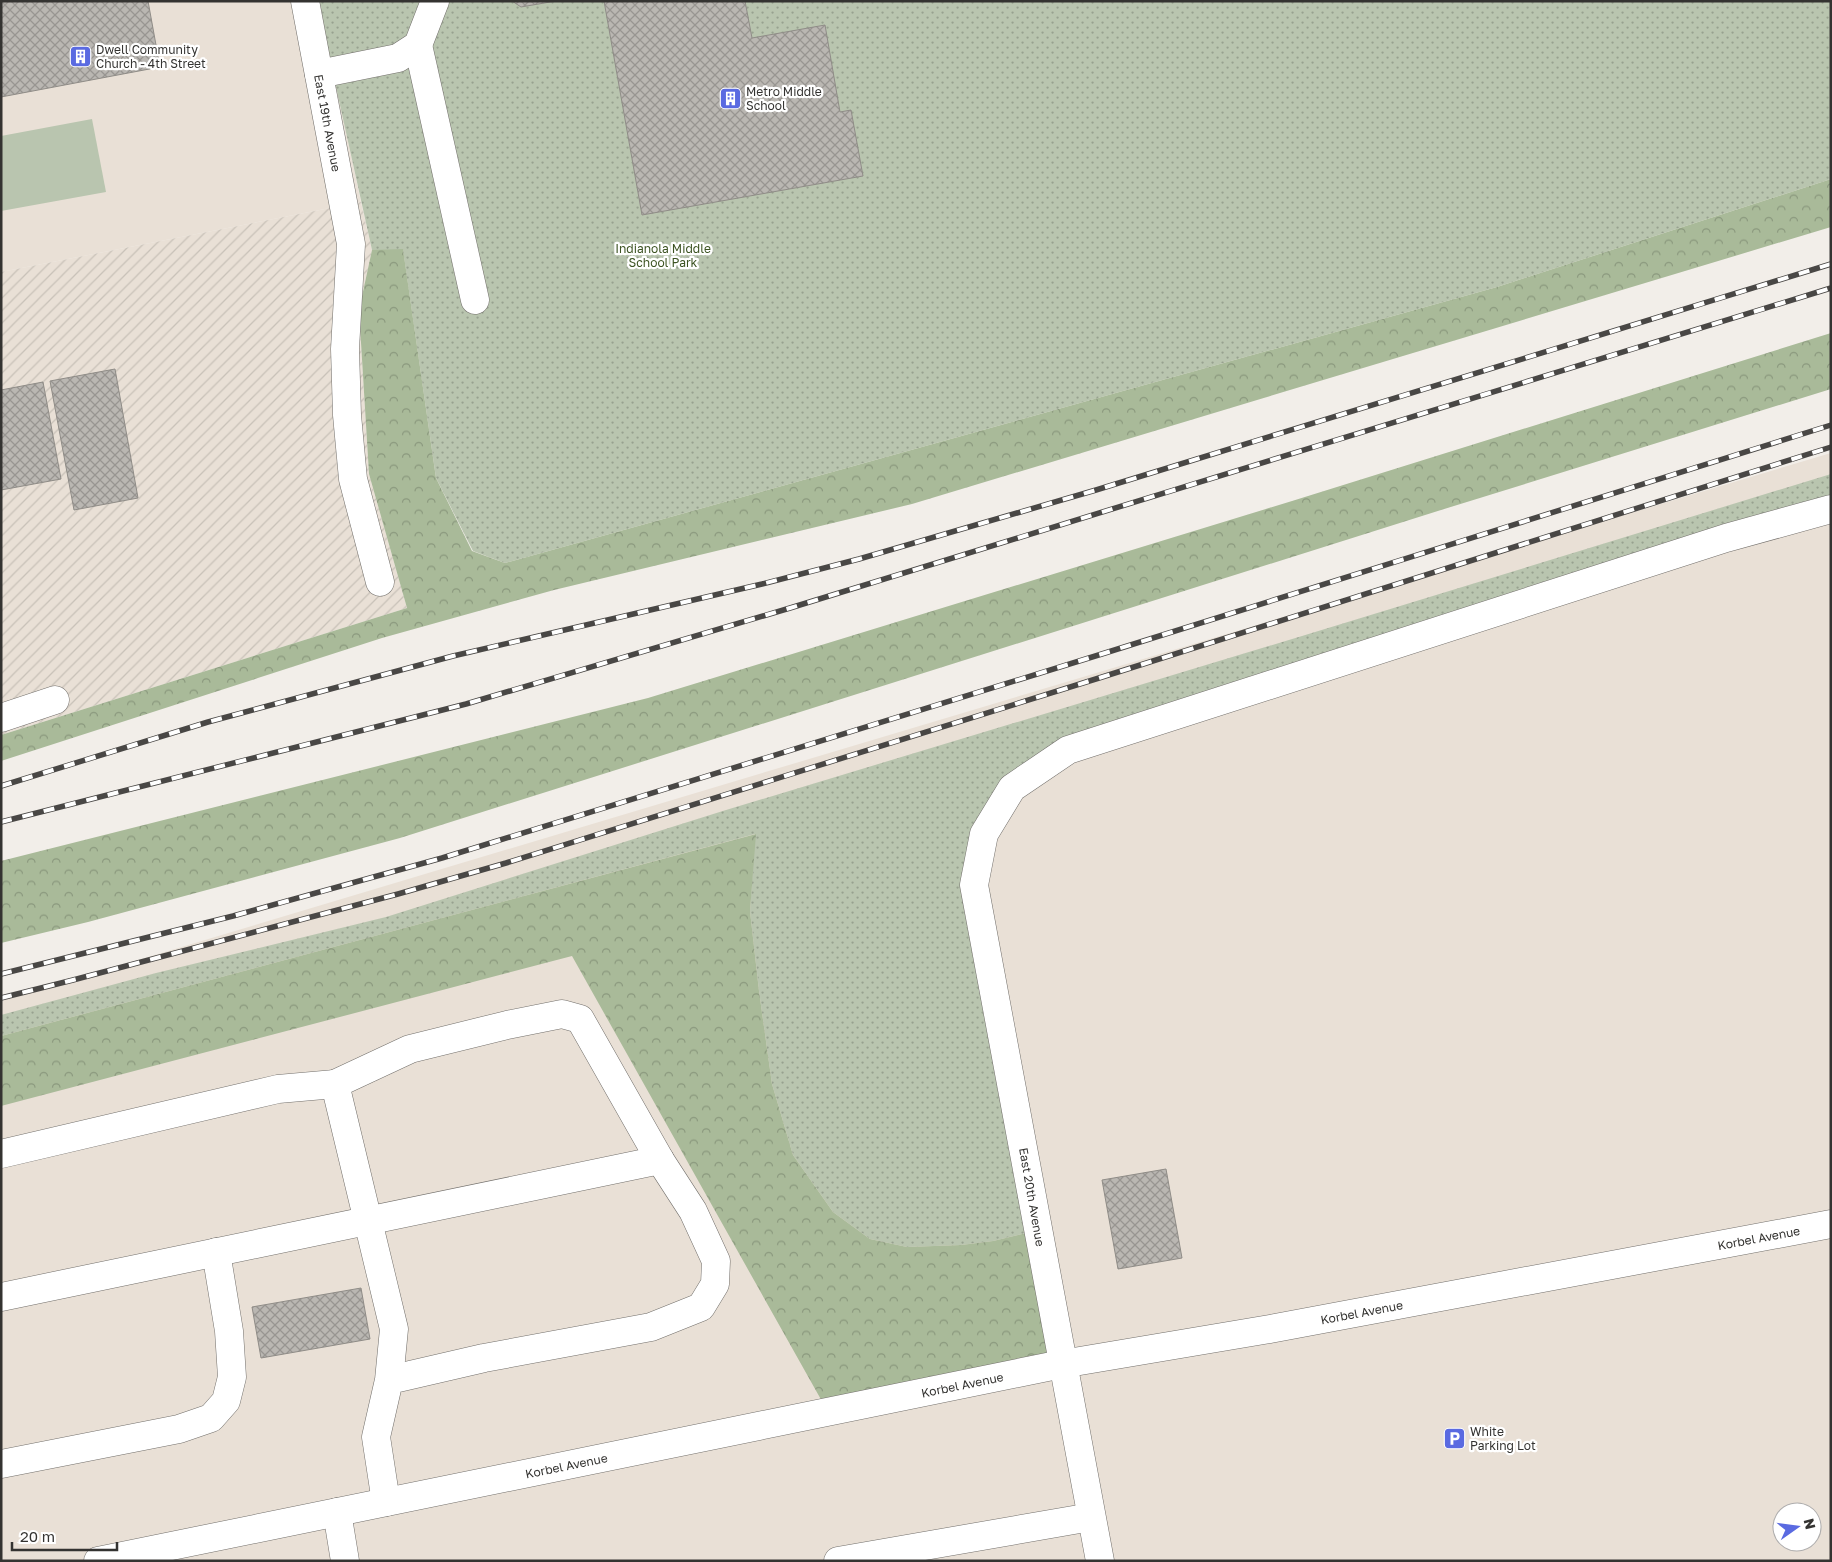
<svg xmlns="http://www.w3.org/2000/svg" width="1832" height="1562" font-family="'Golos Text',sans-serif">
<style>
.built{fill:#e9e0d6;fill-rule:evenodd}
.industrial{fill:url(#industrial-furrows)}
.green{fill:url(#green-dots)}
.forest{fill:url(#forest-crowns)}
.pitch{fill:#b9c5af}
.building{fill:url(#building-cross-hatch);stroke:#8f8c87}
.lines{fill:none;stroke-linecap:round;stroke-linejoin:round}
.minor-casing{stroke:#726f6b;stroke-width:29}
.minor{stroke:#fff;stroke-width:28}
.rail-casing{stroke:#494745;stroke-width:5.5}
.rail{stroke:#fff;stroke-width:4;stroke-dasharray:11;stroke-linecap:butt}
.labels{text-anchor:middle;dominant-baseline:central;stroke-width:4.5;stroke-linejoin:round;paint-order:stroke}
.poi-label{font-size:12px;fill:#343331;stroke:#fff;text-anchor:start}
.street-label{font-size:12px;fill:#343331;stroke:#fff}
.park-label{font-size:12px;fill:#3c5322;stroke:#fff}
</style>
<defs>
<pattern id="industrial-furrows" width="10" height="10" patternUnits="userSpaceOnUse" patternTransform="scale(1.25)"><rect width="10" height="10" fill="#e9e0d6"/><path d="M-1 1l2-2M0 10L10 0M9 11l2-2" fill="none" stroke="#c8c1b8"/></pattern>
<pattern id="green-dots" width="8" height="8" patternUnits="userSpaceOnUse" patternTransform="scale(1.25)"><rect width="8" height="8" fill="#b9c5af"/><path d="M2 2h.1M6 6h.1" fill="none" stroke="#97a18f" stroke-width="1.8" stroke-linecap="round"/></pattern>
<pattern id="forest-crowns" width="20" height="18" patternUnits="userSpaceOnUse" patternTransform="scale(1.25)"><rect width="20" height="18" fill="#a9ba99"/><path d="M2 6a3 3 0 1 1 6 0M12 15a3 3 0 1 1 6 0" fill="none" stroke="#8a987d"/></pattern>
<pattern id="building-cross-hatch" width="8" height="8" patternUnits="userSpaceOnUse" patternTransform="scale(1.25)"><rect width="8" height="8" fill="#bab7b2"/><path d="M0 0l8 8M0 8l8-8" fill="none" stroke="#989591"/></pattern>
</defs>
<rect width="100%" height="100%" fill="#f2eee9"/>
<path class="built" d="M1,1h317l43,201 -360,70z
M1831,453v1108h-1830v-560zM1782,1512h30v30h-30z"/>
<path class="industrial" d="M361,202l11,48 -13,60 10,164 38,134 -406,127v-463z"/>
<path class="green" d="M317,1h1514v178l-334,108 -992,276 -32,-12 -37,-73 -33,-228h-31z
M1831,474v35l-695,219 -124,60 -38,97 64,345 -45,11 -32,4 -54,2 -37,-8 -37,-27 -40,-57 -21,-71 -13,-93 -9,-80 5,-77 -754,202v-21l155,-42 230,-56 340,-107 576,-174z"/>
<path class="forest" d="M1831,179v48l-919,277 -358,86 -172,48 -381,123v-26l406,-127 -38,-134 -10,-164 13,-60 31,-1 33,229 36,73 33,12 992,-276z
M1831,333v56l-390,121 -1041,328 -312,84 -87,21v-82l647,-163 644,-197z
M756,834l-6,77 9,80 13,93 21,71 40,57 37,27 37,8 54,-2 32,-4 45,-11 24,134 -234,48 -256,-456 -571,150v-70z"/>
<path class="pitch" d="M92,119l14,73 -105,19v-75z"/>
<path class="building" d="M1,1h147l12,66 -159,30z
M512,1h44l-35,6z
M604,1h141l7,37 73,-13 15,87 11,-2 12,66 -221,39z
M115,369l23,129 -64,12 -24,-129z
M43,382l18,97 -60,11v-100z
M1166,1169l16,89 -64,11 -16,-89z
M361,1288l9,51 -109,19 -9,-51z"/>
<g class="lines">
<defs>
<g id="minor">
<path id="s1" d="M305,1l46,243 -6,105 2,66 6,64 27,103"/>
<path d="M418,45l57,255"/>
<path d="M319,74l79,-16 20,-13 17,-44"/>
<path d="M1,718l54,-18"/>
<path d="M1,1154l277,-65 57,-5"/>
<path d="M1,1297l659,-137"/>
<path d="M1,1464l178,-35 32,-11 15,-17 6,-24 -3,-46 -13,-79"/>
<path d="M386,1502l-10,-65 13,-57 5,-51 -59,-245 75,-35 97,-24 55,-11 18,5 80,141 33,51 23,50 -1,23 -14,23 -50,20 -167,31 -95,22"/>
<path d="M337,1512l8,49"/>
<path id="s2" d="M98,1561l964,-197 208,-35 561,-105"/>
<path d="M838,1561l253,-44"/>
<path d="M1100,1561l-126,-676 10,-51 28,-46 56,-38 658,-212 105,-29"/>
</g>
</defs>
<use href="#minor" class="minor-casing"/>
<use href="#minor" class="minor"/>
<defs>
<path id="rail" d="M1,786l207,-64 245,-66 309,-72 97,-25 237,-69 735,-226
M1,822l465,-118 324,-96 1041,-320
M1,974l232,-58 209,-58 663,-205 726,-228
M1,998l72,-18 325,-86 108,-31 593,-185 732,-231"/>
</defs>
<use href="#rail" class="rail-casing"/>
<use href="#rail" class="rail"/>
</g>
<defs>
<symbol id="building-square" viewBox="-11 -11 22 22"><rect x="-9" y="-9" width="18" height="18" rx="4" fill="#5a6ae1" stroke="#fff"/><path d="M-4-6H4V6H1V3H-1V6H-4ZM-2.5-4.3h1.7v1.8h-1.7ZM.8-4.3h1.7v1.8H.8ZM-2.5-1h1.7V.8h-1.7ZM.8-1h1.7V.8H.8Z" fill="#fff"/></symbol>
<symbol id="parking-square" viewBox="-11 -11 22 22"><rect x="-9" y="-9" width="18" height="18" rx="4" fill="#5a6ae1" stroke="#fff"/><path d="M-3.5-5.5H1a3.5 3.5 0 0 1 0 7H-1V5.5H-3.5ZM-1-3.4V-.6H.8a1.4 1.4 0 0 0 0-2.8Z" fill="#fff"/></symbol>
</defs>
<g fill-rule="evenodd">
<use href="#building-square" x="68" y="44" width="25" height="25"/>
<use href="#building-square" x="718" y="86" width="25" height="25"/>
<use href="#parking-square" x="1442" y="1426" width="25" height="25"/>
</g>
<g class="labels">
<g class="poi-label">
<text x="96" y="49">Dwell Community<tspan x="96" dy="14">Church - 4th Street</tspan></text>
<text x="746" y="91">Metro Middle<tspan x="746" dy="14">School</tspan></text>
<text x="1470" y="1431">White<tspan x="1470" dy="14">Parking Lot</tspan></text>
</g>
<g class="street-label">
<text stroke="none"><textPath href="#s1" startOffset="124">East 19th Avenue</textPath></text>
<text transform="translate(1032 1197) rotate(80)">East 20th Avenue</text>
<text stroke="none"><textPath href="#s2" startOffset="1692">Korbel Avenue</textPath></text>
<text stroke="none"><textPath href="#s2" startOffset="1288">Korbel Avenue</textPath></text>
<text stroke="none"><textPath href="#s2" startOffset="882">Korbel Avenue</textPath></text>
<text stroke="none"><textPath href="#s2" startOffset="478">Korbel Avenue</textPath></text>
</g>
<g class="park-label">
<text x="663" y="248">Indianola Middle<tspan x="663" dy="14">School Park</tspan></text>
</g>
</g>
<rect width="1832" height="1562" fill="none" stroke="#343331" stroke-width="5"/>
<g transform="translate(1797 1527) rotate(76)"><circle r="24" fill="#ffffff" stroke="#aeadad"/>
<path d="M0-4L9 19L0 12L-9 19Z" fill="#5a6ae1"/>
<text y="-8" font-size="14" font-weight="bold" text-anchor="middle" fill="#343331">N</text>
</g>
<path d="M12 1542v8h105v-8" fill="none" stroke="#343331" stroke-width="2.5"/>
<text x="20" y="1542" font-size="15" fill="#343331" stroke="#ffffff" stroke-width="4" paint-order="stroke">20 m</text>
</svg>
